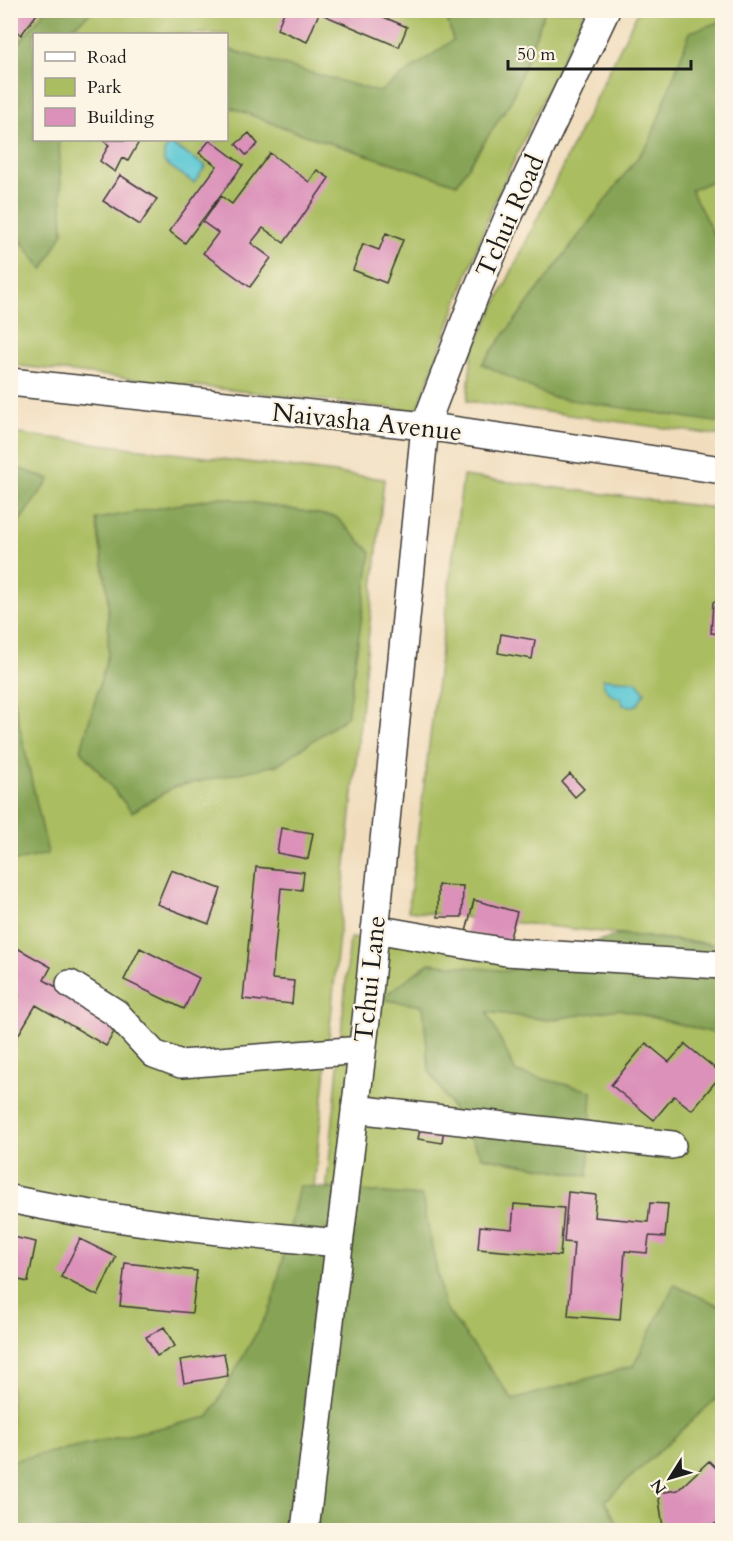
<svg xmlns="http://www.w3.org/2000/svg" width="733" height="1541" font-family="Cardo,serif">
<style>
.green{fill:#aabd61;stroke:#636c3e;stroke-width:1.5;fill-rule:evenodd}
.forest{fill:#87a457;stroke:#52603a;stroke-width:1.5}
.water{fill:#5cc8d4;stroke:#3c7278;stroke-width:1.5}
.building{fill:#dc91ba}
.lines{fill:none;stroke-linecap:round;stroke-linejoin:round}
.minor-casing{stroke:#3c3934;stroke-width:30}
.minor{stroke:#fff;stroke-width:27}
.labels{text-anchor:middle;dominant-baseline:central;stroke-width:4.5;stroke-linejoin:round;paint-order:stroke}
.street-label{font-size:26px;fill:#1c1c1c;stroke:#fcf5e5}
</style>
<rect width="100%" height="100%" fill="#fcf5e5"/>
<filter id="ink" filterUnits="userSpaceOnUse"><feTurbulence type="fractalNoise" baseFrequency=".0167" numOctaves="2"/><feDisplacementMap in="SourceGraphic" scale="12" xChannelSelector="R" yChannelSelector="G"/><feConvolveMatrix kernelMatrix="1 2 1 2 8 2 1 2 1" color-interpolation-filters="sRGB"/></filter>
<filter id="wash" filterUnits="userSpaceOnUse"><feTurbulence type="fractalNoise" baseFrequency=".008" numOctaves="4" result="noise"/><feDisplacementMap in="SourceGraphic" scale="24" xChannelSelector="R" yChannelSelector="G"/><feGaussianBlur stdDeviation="1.35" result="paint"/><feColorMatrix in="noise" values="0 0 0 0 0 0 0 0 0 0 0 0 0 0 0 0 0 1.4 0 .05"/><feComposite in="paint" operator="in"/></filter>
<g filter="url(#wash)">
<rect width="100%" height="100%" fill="#f1ddbd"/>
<path class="green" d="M11,11h574l-92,194 -76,206 -406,-46zM34,34h192v106h-192z
M638,11h84v425l-255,-35 5,-48z
M11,433l373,46 -82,831 -115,220h-176z
M463,476l259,33v436l-314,-34z
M350,938l372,37v555h-517l110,-217z"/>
<path class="forest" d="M45,11h48l-29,23h-30v106h25l4,92 -20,38 -32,-42 -1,-174z
M445,11h100l-34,90 -54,83 -164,-53 -66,-25v-57l152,43 74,-52z
M722,21v156l-31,13 31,61v172l-171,-26 -69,-33 168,-223 40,-109z
M11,466l39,13 -39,54 -1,-67z
M221,497l115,20 35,35 -24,165 -70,48 -103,22 -42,25 -51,-62 27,-96v-58l-12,-77z
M11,688l37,166 -37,8 -1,-1z
M619,934l91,10 12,9v82l-103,-26 -71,11 -61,-8 29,60 76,19 -4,85 -106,-19 -53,-87 -6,-64 -43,-7 49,-36 79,8z
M299,1186l123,10 22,110 69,94 120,-34 41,-81 48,22v86l-117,108 16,29h-610l-1,-69 199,-44 63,-112z"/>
<path class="water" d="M170,144l36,22 -12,17 -30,-21v-10z
M603,679l33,2 9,11 -7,12 -4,2 -11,-1 -2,-6c-10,-4 -18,-9 -18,-20z"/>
<g id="blocks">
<path class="building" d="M13,10h27l-19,25 -11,-9z
M285,10h82l40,17 -8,20 -80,-34 -12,29 -30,-13z
M249,133l9,11 -12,11 -10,-11z
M102,140h38l-12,21 -6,-3 -7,14 -15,-11 9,-16z
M210,140l33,25 -58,78 -16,-12 48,-65 -18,-13z
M270,153l39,29 8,-12 12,8 -45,65 -21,-15 -12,15 20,15 -21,29 -47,-34 15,-20 -15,-11 18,-26 11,8z
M120,175l37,24 -17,26 -37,-24z
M386,233l17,7 -17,43 -33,-13 10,-26 16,6z
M713,602h9v32l-11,-1z
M501,634l34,6 -3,19 -34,-6z
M570,774l14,15 -9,8 -13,-15z
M281,828l32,5 -5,26 -31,-6z
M256,867l48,5 -2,18 -21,-2 -9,91 22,2 -2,23 -49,-5z
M171,870l50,19 -12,35 -52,-20z
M438,885l25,1 -1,31h-24z
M474,900l43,12 -9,32 -42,-12z
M10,944l41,23 -7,13 75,43 -13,23 -70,-41 -26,44v-38l9,-15 -9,-5z
M140,948l59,30 -15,31 -60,-29z
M646,1043l23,19 16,-18 37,30 -30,36 -18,-14 -20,24 -43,-35z
M421,1123l23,4 -2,16 -24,-4z
M568,1192l28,3 -2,22 54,5 2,-19 18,1 -3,33 -16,-1 -2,17 -22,-2 -5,69 -52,-4 6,-73 -10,-1z
M514,1204l50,4 -4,48 -82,-7 2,-23 32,3z
M13,1237l23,5 -8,40 -18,-4z
M80,1239l36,18 -18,39 -37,-19z
M125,1263l72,8 -5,42 -72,-7z
M164,1327l11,19 -18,10 -11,-19z
M224,1353l4,23 -44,7 -4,-23z
M709,1461l13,13v46l-12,7 1,3h-44l-4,-3 -5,-34 20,-3z"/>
</g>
</g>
<g filter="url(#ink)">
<use href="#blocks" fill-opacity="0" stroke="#3c3934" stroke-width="1.5"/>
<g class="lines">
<defs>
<path id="minor" d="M10,382l415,44 297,44
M375,929l131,23 216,13
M70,984l46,29 38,41 27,10 181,-14
M355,1109l317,36
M10,1199c110,23 218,34 329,44
M305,1530l63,-527 57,-577 50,-131 34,-80 97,-205"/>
</defs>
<use href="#minor" class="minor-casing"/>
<use href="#minor" class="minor"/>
</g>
</g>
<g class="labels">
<g class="street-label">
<text transform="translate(510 216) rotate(-66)">Tchui Road</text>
<text transform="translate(367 422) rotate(6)">Naivasha Avenue</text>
<text transform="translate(370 979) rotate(-84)">Tchui Lane</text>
</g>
</g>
<rect width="733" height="1541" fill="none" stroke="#fcf5e5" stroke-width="36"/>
<rect x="33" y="33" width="195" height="108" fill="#fcf5e5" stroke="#a29e95" stroke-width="1.5"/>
<rect x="45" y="52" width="30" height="9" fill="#ffffff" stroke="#a29e95" stroke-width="1.5"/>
<text x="87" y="63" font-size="18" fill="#1c1c1c">Road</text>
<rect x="45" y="78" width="30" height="18" fill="#aabd61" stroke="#a29e95" stroke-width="1.5"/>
<text x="87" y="93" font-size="18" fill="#1c1c1c">Park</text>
<rect x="45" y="108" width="30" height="18" fill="#dc91ba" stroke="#a29e95" stroke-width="1.5"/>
<text x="87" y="123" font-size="18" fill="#1c1c1c">Building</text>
<g transform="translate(670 1478) rotate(233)" stroke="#fcf5e5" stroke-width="4.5" paint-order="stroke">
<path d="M0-4.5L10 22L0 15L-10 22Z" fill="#1c1c1c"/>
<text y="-9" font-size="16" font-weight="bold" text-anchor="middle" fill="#1c1c1c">N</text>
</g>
<path d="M508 60v9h183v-9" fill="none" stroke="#1c1c1c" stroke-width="3"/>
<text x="517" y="60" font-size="18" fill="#1c1c1c" stroke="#fcf5e5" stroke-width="4.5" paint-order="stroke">50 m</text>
</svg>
